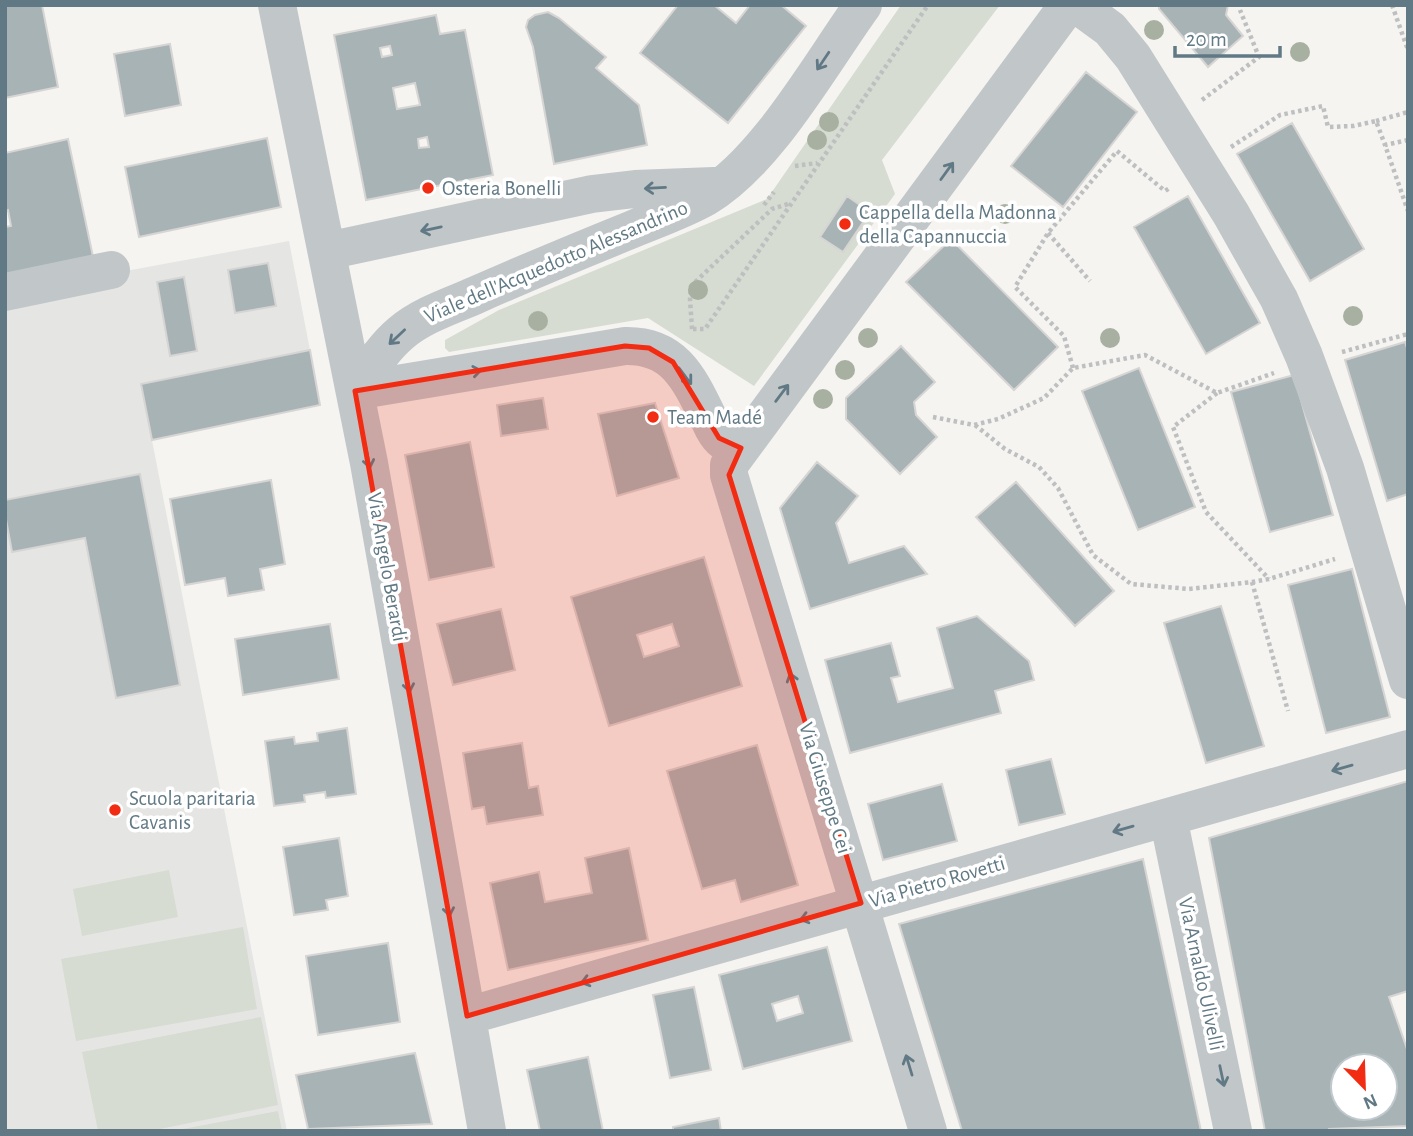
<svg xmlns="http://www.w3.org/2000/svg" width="1413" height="1136" font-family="'Alegreya Sans',sans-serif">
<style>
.built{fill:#e5e6e4}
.green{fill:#d6dcd1}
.building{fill:#a8b3b6;stroke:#d6d5d3;stroke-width:2;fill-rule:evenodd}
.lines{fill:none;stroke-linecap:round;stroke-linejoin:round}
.path{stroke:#bdbfc1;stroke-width:4.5;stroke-dasharray:3.5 3.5;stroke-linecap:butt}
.minor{stroke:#c1c6c9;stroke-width:38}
.tree{fill:#a8b1a1}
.oneway{stroke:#617984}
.marked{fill:#f22b13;fill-opacity:0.2;stroke:#f22b13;stroke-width:5;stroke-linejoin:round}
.poi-dot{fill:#f22b13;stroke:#fff;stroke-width:2.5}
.labels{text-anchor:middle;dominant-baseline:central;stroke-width:7;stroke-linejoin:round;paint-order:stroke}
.poi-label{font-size:21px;fill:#617984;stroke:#fff;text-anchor:start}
.street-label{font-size:21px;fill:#617984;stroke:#fff}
</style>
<rect width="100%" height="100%" fill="#f5f4f0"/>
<path class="built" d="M289,241l21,109 -169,34 146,747h-282v-823l115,-36z"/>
<path class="green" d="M901,5h99l-118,155 13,34 -141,192 -106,-68 -199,34 -4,-4v-8l54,-30 268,-111z
M169,870l9,47 -96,19 -9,-47z
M243,927l14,82 -181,32 -15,-82z
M261,1017l17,88 -128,26h-52l-16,-79z
M278,1111l4,20h-110z"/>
<path class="building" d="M5,5h37l16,82 -53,11z
M678,5h36l22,18 14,-18h31l25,21 -78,97 -88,-70z
M1159,5h69l-2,10 17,21 -35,31 -49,-58z
M548,12l11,6 47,39 -10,11 43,37 8,40 -93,19 -21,-117 -7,-20 2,-7 7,-5z
M436,15l4,19 25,-4 28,145 -127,25 -32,-165zM390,46l2,9 -10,2 -2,-9zM415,83l5,22 -23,4 -4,-21zM427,137l2,10 -10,1 -1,-9z
M170,44l11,61 -56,11 -11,-62z
M1086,72l51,40 -74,95 -52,-41z
M1292,123l72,126 -54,32 -73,-127z
M267,138l14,69 -142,30 -14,-70z
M68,139l27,127 -90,20v-59l6,-1 -3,-16 -3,1v-58z
M847,196l23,16 -27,40 -23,-15z
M1188,196l72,127 -54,31 -72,-127z
M951,239l107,108 -44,43 -108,-108z
M268,263l8,43 -41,7 -7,-43z
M184,277l13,74 -27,5 -13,-74z
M1405,342l3,9v143l-21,7 -42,-141z
M901,346l34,36 -21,20 2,13 21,22 -37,37 -54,-55v-21z
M310,350l10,55 -168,35 -11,-56z
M1139,368l56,139 -57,23 -56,-139z
M1294,375l39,140 -63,17 -39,-140z
M543,398l5,31 -47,7 -4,-31z
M655,403l24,75 -62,18 -19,-82z
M470,442l24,125 -65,13 -24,-125z
M817,462l41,34 -22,27 13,40 55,-17 23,28 -117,35 -30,-101z
M140,474l40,211 -64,13 -31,-160 -73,14 -7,-38v-14z
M271,480l14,84 -25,5 4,21 -36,6 -3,-18 -40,7 -15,-86z
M1016,482l98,109 -39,35 -99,-109z
M704,557l38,129 -133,40 -38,-129zM672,624l7,22 -35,11 -7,-22z
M1352,569l38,148 -64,16 -38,-148z
M1221,606l43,140 -58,17 -42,-140z
M501,609l14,61 -62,15 -16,-61z
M977,616l52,45 5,19 -39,11 6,22 -151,40 -25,-93 66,-17 9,33 -9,2 7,24 55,-14 -16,-60z
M330,624l9,55 -96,16 -8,-56z
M347,728l9,66 -30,4 -1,-6 -21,3 1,7 -31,4 -9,-65 29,-4 1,7 23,-3 -1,-8z
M522,743l7,45 9,-2 5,29 -56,9 -3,-17 -12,2 -9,-56z
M757,745l41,140 -57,17 -6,-22 -33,9 -35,-118z
M1051,759l14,55 -46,11 -13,-55z
M1408,781v210l-19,6 19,55v74l-79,3v2h-64l-56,-293zM1343,1066h42v42h-42z
M942,784l15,57 -74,19 -15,-56z
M339,838l9,58 -22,4 2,10 -34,5 -11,-68z
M629,848l19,92 -140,30 -18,-87 49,-11 6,30 47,-9 -7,-35z
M1143,859l58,272h-239l-63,-207z
M388,943l12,79 -82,13 -12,-79z
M827,947l25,94 -109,28 -24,-94zM798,996l5,17 -26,8 -5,-17z
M694,987l17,83 -41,8 -17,-83z
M415,1053l17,71 -124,5 -12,-54z
M588,1057l15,74h-63l-13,-61z
M719,1118l2,13h-48v-4z"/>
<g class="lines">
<path class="path" d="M1392,5l16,45
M1202,100l57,-43 -19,-47
M1376,121l32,-9
M1408,140l-23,5 23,66
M1231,147l49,-32 43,-9 5,21 25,-1 23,-5 9,24
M795,166l22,-3
M764,205l10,-13
M1048,233l42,48
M692,329l-2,-30 1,-13 81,-77 19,-6
M693,329h12l223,-324
M1342,352l66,-18
M1073,368l-9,-32 -49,-49 33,-54 69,-82 48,40 6,-4
M1217,393l-44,34 33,85 63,67
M933,417l41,8 24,-6 46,-21 29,-30 72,-13 72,38 57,-20
M975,425l30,24 34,18 19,21 35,67 38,29 58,5 63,-7 17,-3 66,-20
M1252,582l36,129"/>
<path class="minor" d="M277,5l92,458 118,668
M1077,5l33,24 23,28 98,157 48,85 25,57 41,112 63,212
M327,251l265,-57 43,-5 79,-3
M5,292l106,-22
M355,391c14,-20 27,-42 46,-58 21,-18 50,-27 75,-38 52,-23 105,-45 157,-66 24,-10 50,-19 73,-32 61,-36 115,-134 157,-192
M355,391l270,-45c48,-1 63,30 82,69 4,8 7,18 14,24 5,5 13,6 20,9
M1168,817l65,314
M467,1016l941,-267
M928,1131l-199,-656v-10l339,-460"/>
</g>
<g class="tree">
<circle cx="1154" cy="30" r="10"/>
<circle cx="1300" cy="52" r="10"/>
<circle cx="829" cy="122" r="10"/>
<circle cx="817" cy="140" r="10"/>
<circle cx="1005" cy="214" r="10"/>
<circle cx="698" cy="290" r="10"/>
<circle cx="1353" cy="316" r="10"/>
<circle cx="538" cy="321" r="10"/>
<circle cx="868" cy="338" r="10"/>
<circle cx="1110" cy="338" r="10"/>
<circle cx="845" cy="370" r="10"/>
<circle cx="823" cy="399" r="10"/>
</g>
<defs><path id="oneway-shaft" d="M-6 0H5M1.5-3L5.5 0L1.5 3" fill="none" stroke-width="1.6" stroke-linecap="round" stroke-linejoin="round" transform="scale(1.75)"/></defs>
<g class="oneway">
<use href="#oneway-shaft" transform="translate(823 61) rotate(124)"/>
<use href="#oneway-shaft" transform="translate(947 171) rotate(-54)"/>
<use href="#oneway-shaft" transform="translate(655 188) rotate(177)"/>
<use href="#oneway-shaft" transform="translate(431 229) rotate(168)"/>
<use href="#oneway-shaft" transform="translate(397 337) rotate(137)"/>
<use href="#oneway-shaft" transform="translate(471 372) rotate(-9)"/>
<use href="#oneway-shaft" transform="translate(685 376) rotate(53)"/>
<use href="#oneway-shaft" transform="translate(782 393) rotate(-53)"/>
<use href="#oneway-shaft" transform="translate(368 458) rotate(79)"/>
<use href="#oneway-shaft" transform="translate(408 682) rotate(80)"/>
<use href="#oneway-shaft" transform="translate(793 683) rotate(-107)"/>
<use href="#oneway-shaft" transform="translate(1342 768) rotate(164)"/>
<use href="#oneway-shaft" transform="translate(1123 829) rotate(164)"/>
<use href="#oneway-shaft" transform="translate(448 906) rotate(80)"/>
<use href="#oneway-shaft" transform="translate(810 917) rotate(164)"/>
<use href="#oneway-shaft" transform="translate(591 980) rotate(164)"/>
<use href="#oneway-shaft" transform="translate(909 1065) rotate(-107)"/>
<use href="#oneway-shaft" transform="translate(1222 1076) rotate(78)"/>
</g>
<path class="marked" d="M625,346l24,2 24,14 46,76 22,10 -12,27 132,428 -394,113 -112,-625z"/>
<g class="poi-dot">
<circle cx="428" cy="188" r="7"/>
<circle cx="845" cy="224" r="7"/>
<circle cx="653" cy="417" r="7"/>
<circle cx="115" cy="810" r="7"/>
</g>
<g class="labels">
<g class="poi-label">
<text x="442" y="188">Osteria Bonelli</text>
<text x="859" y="212">Cappella della Madonna<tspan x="859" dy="24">della Capannuccia</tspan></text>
<text x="667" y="417">Team Madé</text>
<text x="129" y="798">Scuola paritaria<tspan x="129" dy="24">Cavanis</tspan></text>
</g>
<g class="street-label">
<text transform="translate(556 262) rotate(-23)">Viale dell'Acquedotto Alessandrino</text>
<text transform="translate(387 567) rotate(80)">Via Angelo Berardi</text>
<text transform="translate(825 788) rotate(73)">Via Giuseppe Cei</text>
<text transform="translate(937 882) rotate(-16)">Via Pietro Rovetti</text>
<text transform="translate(1201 974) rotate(78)">Via Arnaldo Ulivelli</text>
</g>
</g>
<rect width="1413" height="1136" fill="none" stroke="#617984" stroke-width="14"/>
<g transform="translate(1364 1087) rotate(157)"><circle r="33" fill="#ffffff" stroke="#c0c9ce" stroke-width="2"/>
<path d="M0-5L12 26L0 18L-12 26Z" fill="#f22b13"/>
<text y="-10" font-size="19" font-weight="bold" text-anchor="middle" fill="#617984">N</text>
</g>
<path d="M1175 46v10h105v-10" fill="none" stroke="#617984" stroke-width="3.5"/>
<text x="1186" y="46" font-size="21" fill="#617984" stroke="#ffffff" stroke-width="5" paint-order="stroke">20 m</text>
</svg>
